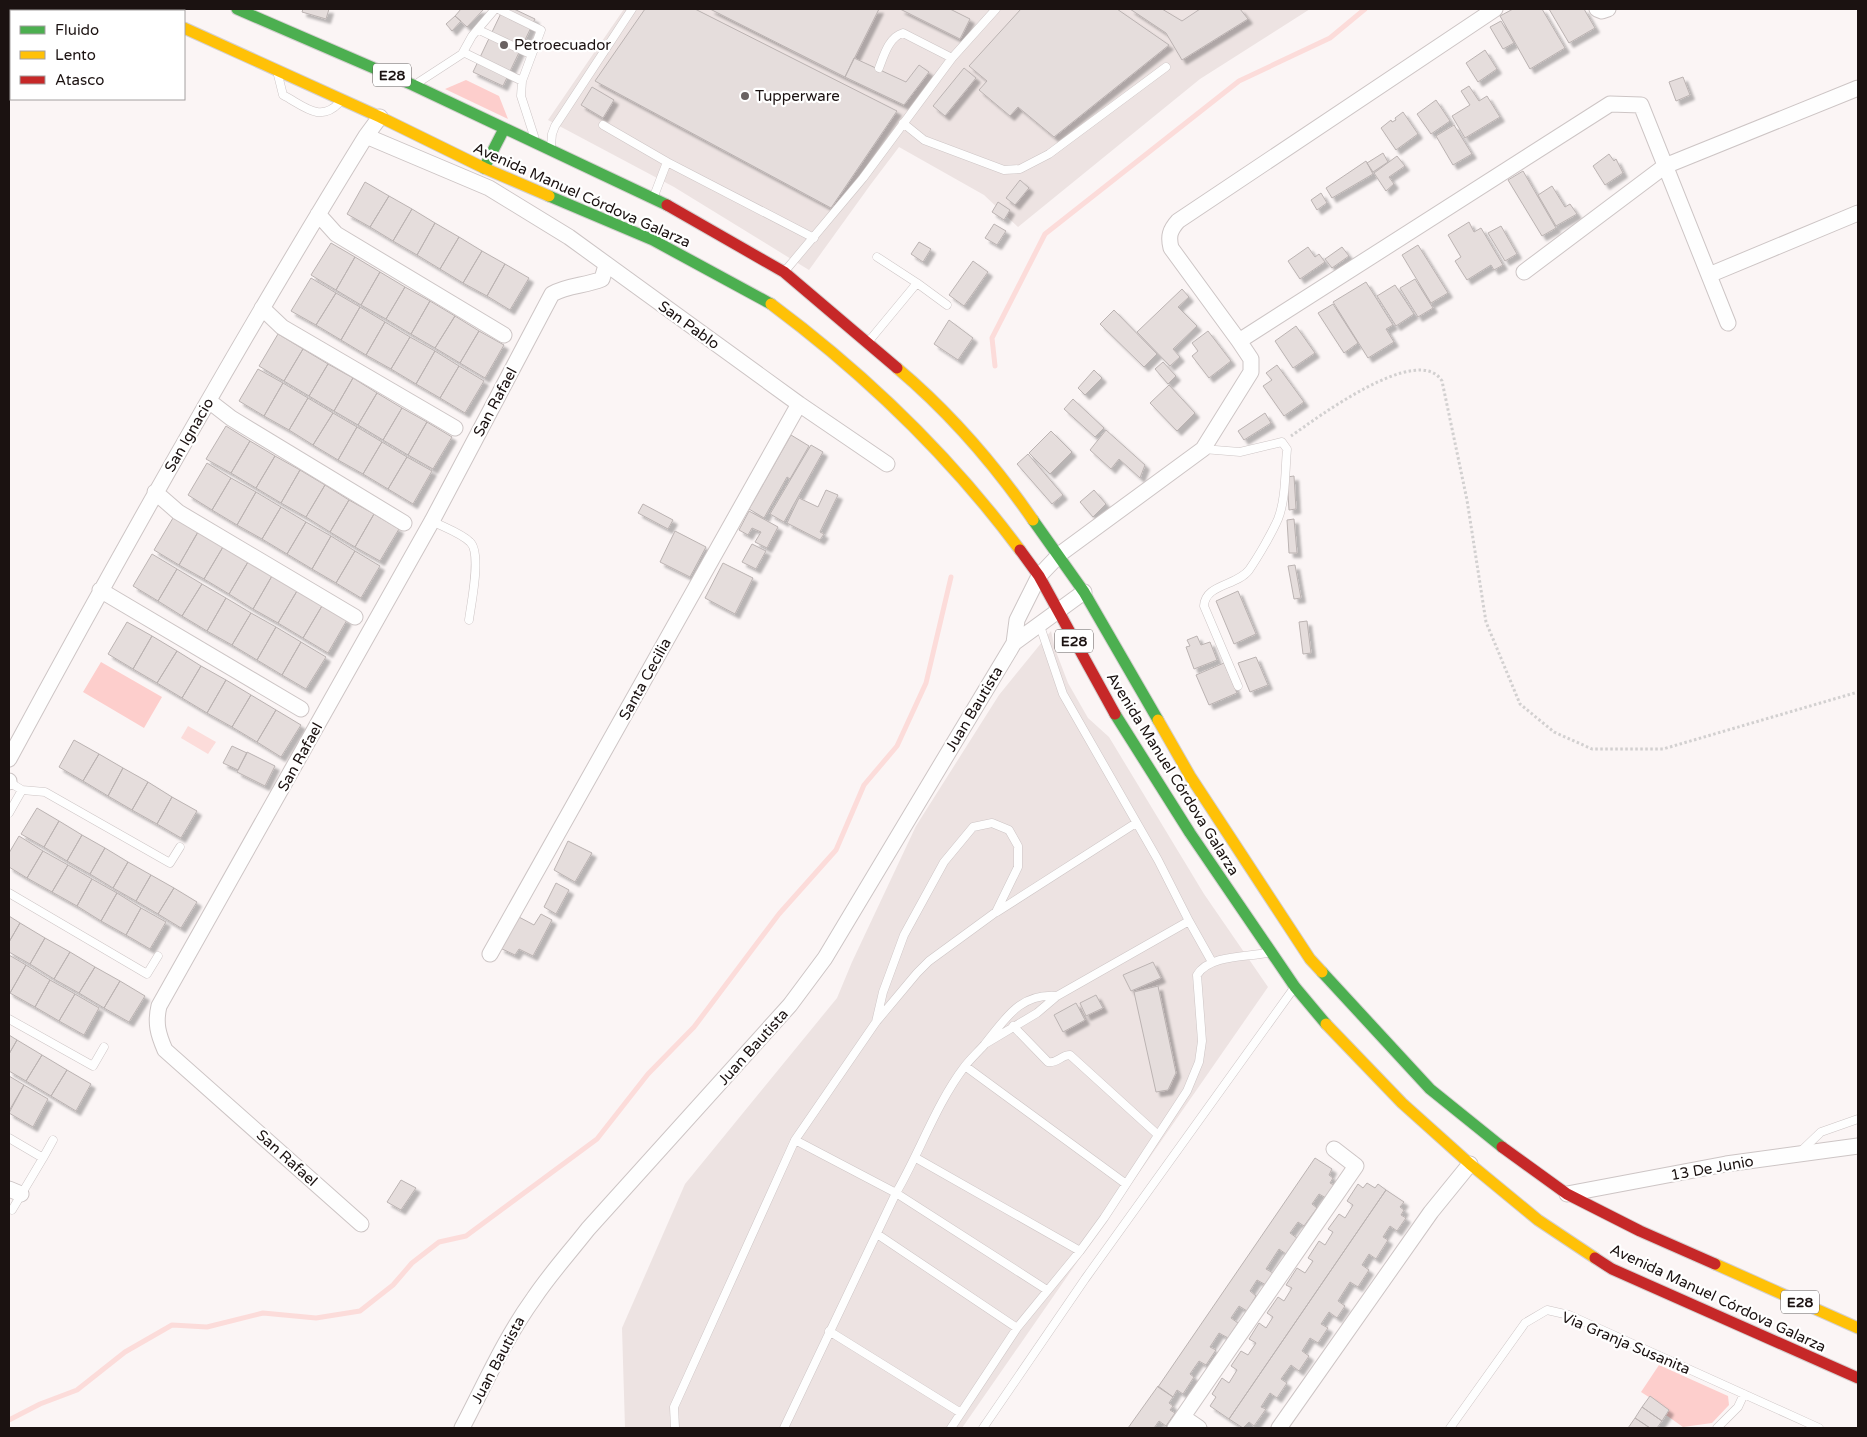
<svg xmlns="http://www.w3.org/2000/svg" width="1867" height="1437" font-family="'Varela Round',sans-serif">
<style>
.built{fill:#ede3e2}
.green{fill:#fdcecc}
.water{fill:#fcdcda}
.lines{fill:none;stroke-linecap:round;stroke-linejoin:round}
.stream{stroke:#fcdcda;stroke-width:5}
.building{fill:#e5dddc;stroke:#bbb3b2;filter:url(#shadow)}
.lane-casing{stroke:#cdc5c5;stroke-width:9}
.street-casing{stroke:#cdc5c5;stroke-width:17}
.fast-casing{stroke:#d4d0d0;stroke-width:13}
.slow-casing{stroke:#d4d0d0;stroke-width:13}
.jam-casing{stroke:#d4d0d0;stroke-width:13}
.path{stroke:#d2d0d0;stroke-width:3;stroke-dasharray:2.5 2.5;stroke-linecap:butt}
.lane{stroke:#fefefe;stroke-width:8}
.street{stroke:#fefefe;stroke-width:15}
.fast{stroke:#4caf50;stroke-width:11}
.slow{stroke:#ffc107;stroke-width:11}
.jam{stroke:#c62828;stroke-width:11}
.poi-dot{fill:#696161;stroke:#fff;stroke-width:2}
.labels{text-anchor:middle;dominant-baseline:central;stroke-width:4.5;stroke-linejoin:round;paint-order:stroke}
.shield{fill:#fff;stroke:#5f5958;stroke-width:1}
.shield-label{font-size:14px;font-weight:bold;fill:#1b1211}
.poi-label{font-size:15px;fill:#1b1211;stroke:#fff;text-anchor:start}
.street-label{font-size:15px;fill:#1b1211;stroke:#fff}
</style>
<defs>
<filter id="shadow"><feDropShadow dx="4.5" dy="4.5" stdDeviation="1" flood-color="#0004"/></filter>
</defs>
<rect width="100%" height="100%" fill="#fbf5f5"/>
<path class="built" d="M624,9h686l-110,70 -182,148 -34,-32 -85,-48 -28,37 -62,86 -135,-83 -126,-67z
M1051,631l4,18 13,34 20,35 21,19 95,157 64,93 -306,441h-337l-3,-100 63,-144 152,-186 15,-36 64,-136 83,-131z"/>
<path class="green" d="M466,80l33,16 9,23 -63,-30z
M101,662l61,35 -18,31 -61,-36z
M1659,1365l69,31 1,9 -17,18 -29,4 -17,-12 3,-5 -28,-18z"/>
<path class="water" d="M188,726l28,16 -8,12 -27,-16z"/>
<g class="lines">
<path class="stream" d="M995,366l-3,-28 53,-104 194,-153 91,-43 35,-29
M9,1420l31,-16 37,-14 48,-38 47,-27 35,2 56,-14 53,5 44,-7 33,-26 19,-22 27,-21 27,-6 131,-97 51,-65 46,-47 85,-113 57,-64 28,-65 33,-39 29,-63 25,-106"/>
</g>
<path class="building" d="M303,9h26l-3,10 -24,-7z
M461,9h23l-17,18 -12,-11z
M503,9h11l21,10 -32,67 -30,-14z
M645,9h50l202,102 -66,97 -236,-127z
M710,9h169l-34,68z
M900,9h50l20,10 -10,20z
M1021,9h96l52,36 -115,92 -36,-30 -8,9 -31,-26 8,-9 -18,-15z
M1130,9h32l20,12 18,-12h40l8,10 -66,41 -16,-27z
M1513,9h29l23,39 -35,21 -30,-53z
M1549,9h35l11,19 -26,15z
M455,16l6,5 -9,10 -6,-7z
M1501,21l13,22 -11,6 -13,-22z
M1485,50l12,19 -19,13 -12,-19z
M854,58l52,24 13,-17 10,7 -25,33 -59,-28z
M964,68l12,10 -31,38 -12,-10z
M1683,77l7,18 -14,6 -7,-19z
M1469,86l10,15 8,-5 13,21 -35,21 -13,-22 18,-11 -9,-14z
M592,87l22,13 -11,18 -22,-13z
M1436,100l14,21 -19,13 -14,-20z
M1403,112l15,22 -22,16 -15,-22 10,-8 1,2 4,-2 -1,-2z
M1454,125l18,29 -19,11 -17,-29z
M1383,153l5,9 -15,10 -6,-9z
M1609,154l5,7 2,-2 7,14 -18,12 -12,-19z
M1397,156l8,10 -16,11 5,7 -8,7 -12,-18z
M1366,161l7,13 -41,24 -6,-10z
M1523,171l33,57 -14,8 -34,-56z
M1020,180l9,8 -14,17 -9,-7z
M365,182l24,14 -19,31 -23,-13z
M1552,186l13,21 5,-3 7,10 -21,12 -18,-31z
M1321,193l6,10 -10,7 -6,-10z
M389,196l23,13 -19,32 -23,-14z
M998,202l12,8 -6,10 -12,-8z
M412,209l23,14 -18,32 -24,-14z
M1469,222l5,10 7,-4 22,37 -9,5 -3,-5 -24,15 -12,-19 6,-4 -13,-22z
M435,223l24,14 -19,32 -23,-14z
M994,224l12,7 -9,14 -12,-7z
M1501,226l16,28 -12,7 -17,-28z
M459,237l23,14 -19,32 -23,-14z
M919,242l12,7 -8,13 -12,-8z
M331,243l24,14 -19,33 -25,-15z
M1418,245l30,48 -17,10 -29,-48z
M1308,247l7,10 4,-3 6,8 -25,17 -12,-18z
M1342,247l7,9 -17,12 -7,-9z
M482,251l23,13 -18,32 -24,-13z
M355,257l25,15 -19,33 -25,-15z
M973,261l15,11 -24,34 -15,-11z
M505,264l24,14 -19,32 -23,-14z
M380,272l25,15 -19,32 -25,-14z
M311,278l25,15 -20,32 -25,-14z
M1415,279l18,29 -15,9 -18,-29z
M1366,282l27,43 -7,4 8,13 -26,16 -35,-56z
M1395,285l19,29 -18,12 -19,-30z
M405,287l25,14 -19,33 -25,-15z
M1182,289l7,8 -11,10 19,19 -24,23 7,8 -10,9 -33,-34z
M336,293l24,14 -19,33 -25,-15z
M430,301l25,15 -20,32 -24,-14z
M1333,304l25,39 -14,10 -26,-40z
M360,307l25,15 -19,33 -25,-15z
M1114,310l43,44 -13,13 -44,-43z
M455,316l24,15 -19,32 -25,-15z
M949,320l24,18 -15,22 -24,-16z
M385,322l25,15 -19,32 -25,-14z
M1296,326l19,27 -22,15 -18,-27z
M479,331l25,14 -19,33 -25,-15z
M1208,331l23,30 -22,17 -17,-22 6,-5 -6,-8z
M278,334l25,15 -19,32 -25,-15z
M410,337l25,14 -19,33 -25,-15z
M303,349l25,15 -19,32 -25,-15z
M435,351l24,15 -19,32 -24,-14z
M1163,362l13,14 -8,8 -13,-15z
M328,364l25,14 -19,33 -25,-15z
M1277,365l27,37 -20,14 -21,-30 9,-6 -6,-7z
M459,366l25,15 -19,32 -25,-15z
M258,369l25,14 -19,33 -25,-15z
M1094,370l8,8 -17,17 -7,-7z
M353,378l24,15 -19,32 -24,-14z
M283,383l25,15 -19,32 -25,-14z
M1169,385l26,28 -18,18 -27,-28z
M377,393l25,15 -19,32 -25,-15z
M308,398l25,15 -20,32 -24,-15z
M1073,399l31,29 -9,9 -31,-28z
M402,408l25,14 -19,33 -25,-15z
M333,413l24,14 -19,33 -25,-15z
M1265,413l6,10 -27,17 -6,-9z
M427,422l25,15 -19,32 -25,-14z
M226,426l24,15 -19,32 -25,-14z
M357,427l25,15 -19,32 -25,-14z
M1106,430l39,35 -5,13 -21,-19 -8,10 -21,-19z
M1051,431l21,21 -22,22 -21,-21z
M791,435l18,11 -19,33 -3,-2 -23,41 -15,-9z
M250,441l25,15 -19,32 -25,-15z
M382,442l25,15 -19,32 -25,-15z
M811,445l12,7 -39,70 -14,-8z
M1028,454l35,41 -11,9 -35,-40z
M275,456l25,14 -19,33 -25,-15z
M407,457l25,14 -19,33 -25,-15z
M207,463l24,15 -19,32 -24,-15z
M300,470l25,15 -19,32 -25,-14z
M1294,476l2,33 -7,1 -2,-33z
M231,478l25,14 -19,33 -25,-15z
M325,485l24,15 -19,32 -24,-15z
M826,490l12,5 -18,37 4,2 -4,6 -33,-17 12,-25 19,9z
M1094,490l12,14 -13,13 -13,-15z
M256,492l25,15 -19,32 -25,-14z
M349,500l25,14 -19,33 -25,-15z
M643,504l30,16 -5,9 -30,-16z
M281,507l25,15 -19,32 -25,-15z
M749,511l29,16 -11,21 -12,-6 6,-10 -9,-4 -4,7 -9,-5z
M374,514l25,15 -19,32 -25,-14z
M173,518l25,14 -19,33 -25,-15z
M1294,519l3,34h-8l-2,-33z
M306,522l25,14 -19,33 -25,-15z
M675,531l31,16 -16,30 -30,-15z
M198,532l25,15 -19,32 -25,-14z
M331,536l24,15 -19,32 -24,-14z
M752,544l14,7 -10,18 -14,-7z
M223,547l25,15 -19,32 -25,-15z
M355,551l25,15 -19,32 -25,-15z
M152,554l25,15 -19,32 -25,-15z
M248,562l24,14 -19,33 -24,-15z
M723,563l30,15 -18,36 -30,-16z
M1295,565l6,33 -7,1 -6,-33z
M177,569l25,15 -20,32 -24,-15z
M272,576l25,15 -19,32 -25,-14z
M202,584l24,14 -19,33 -25,-15z
M297,591l25,15 -19,32 -25,-15z
M1238,591l18,43 -22,10 -18,-43z
M226,598l25,15 -19,32 -25,-14z
M322,606l25,14 -19,33 -25,-15z
M251,613l25,14 -19,33 -25,-15z
M1307,621l4,32 -8,1 -4,-32z
M127,622l25,14 -19,33 -25,-15z
M276,627l25,15 -19,33 -25,-15z
M152,636l25,15 -20,32 -24,-14z
M1197,636l4,9 9,-3 7,18 -23,9 -8,-22 4,-1 -3,-6z
M301,642l25,15 -20,32 -24,-14z
M177,651l24,15 -19,32 -25,-15z
M1256,657l12,28 -18,7 -12,-29z
M1224,663l13,30 -28,12 -13,-30z
M201,666l25,14 -19,33 -25,-15z
M226,680l25,15 -19,32 -25,-14z
M251,695l25,15 -19,32 -25,-15z
M276,710l25,15 -20,32 -24,-15z
M74,740l25,14 -16,27 -24,-14z
M232,746l15,7 -9,17 -15,-7z
M247,752l28,14 -10,20 -28,-14z
M99,754l24,14 -15,28 -25,-15z
M123,768l25,14 -16,28 -24,-14z
M148,782l24,15 -15,27 -25,-14z
M172,797l25,14 -16,27 -24,-14z
M37,808l22,13 -15,26 -23,-13z
M59,821l23,14 -15,26 -23,-14z
M82,835l23,13 -15,26 -23,-13z
M19,836l24,15 -16,27 -18,-11v-14z
M568,841l24,12 -17,29 -21,-12z
M105,848l23,14 -15,26 -23,-14z
M43,851l25,14 -16,27 -25,-14z
M128,862l23,13 -15,26 -23,-13z
M68,865l24,14 -15,27 -25,-14z
M151,875l23,13 -16,26 -22,-13z
M92,879l25,14 -16,28 -24,-15z
M556,883l13,7 -13,24 -12,-7z
M174,888l23,14 -16,26 -23,-14z
M117,893l24,15 -15,27 -25,-14z
M141,908l25,14 -16,27 -24,-14z
M541,914l11,6 -19,36 -14,-7 -4,6 -15,-7 17,-32 17,9z
M9,916l11,7 -11,19z
M20,923l25,15 -15,26 -21,-12v-10z
M45,938l25,14 -16,27 -24,-15z
M70,952l25,15 -16,26 -25,-14z
M9,955l17,10 -16,28 -1,-1z
M1153,962l8,16 -30,13 -8,-16z
M26,965l24,15 -15,27 -25,-14z
M95,967l25,14 -16,27 -25,-15z
M50,980l25,14 -16,27 -24,-14z
M120,981l25,15 -16,26 -25,-14z
M1158,986l18,87 -8,17 -12,2 -22,-100z
M75,994l24,14 -15,27 -25,-14z
M1096,995l7,13 -17,8 -6,-13z
M1076,1003l9,17 -22,12 -9,-17z
M9,1035l8,5 -8,14z
M17,1040l25,15 -16,26 -17,-10v-17z
M42,1055l25,15 -16,26 -25,-15z
M67,1070l24,14 -15,27 -25,-15z
M9,1076l15,9 -15,26z
M24,1085l24,14 -15,28 -24,-14z
M1315,1158l17,11 -3,6 4,3 -3,5 4,2 -8,13 -7,-4 -7,10 5,4 -13,18 -6,-4 -8,11 7,5 -11,16 -7,-5 -13,20 7,4 -7,12 -9,-5 -7,11 6,5 -9,15 -8,-5 -8,12 7,5 -10,15 -9,-5 -9,14 6,3 -10,15 -7,-4 -9,13 4,3 -11,17 -6,-4 -4,7 -15,-10z
M401,1180l15,8 -15,22 -14,-8z
M1367,1183l8,5 3,-4 8,6 -157,229 -19,-13 6,-9 -4,-3 10,-16 7,5 8,-13 -6,-4 10,-15 7,4 8,-12 -7,-4 10,-16 7,5 7,-11 -6,-4 11,-16 6,4 8,-13 -6,-3 11,-17 8,5 8,-12 -5,-3 11,-17 6,4 8,-13 -5,-3 11,-15 6,4 8,-13 -6,-4 11,-17 5,4z
M1386,1190l18,12 -4,5 4,3 -3,5 5,3 -9,13 -7,-5 -7,11 5,3 -12,19 -7,-5 -7,11 7,5 -11,17 -8,-5 -12,19 7,5 -8,12 -8,-6 -8,12 7,4 -10,15 -8,-5 -8,13 7,5 -10,15 -8,-6 -10,14 6,4 -10,15 -7,-5 -9,14 5,2 -12,17 -5,-4 -6,6 -14,-9z
M1158,1386l15,11 -4,6 4,3 -3,4 5,3 -9,13 -7,-5 -5,7h-26z
M1650,1396l19,14 -7,11 -20,-14z
M1642,1407l20,14 -5,7h-7l-15,-10z
M1635,1418l15,10h-22z"/>
<g class="lines">
<defs>
<path id="lane" d="M498,9l43,21 -19,51 -1,15 13,40
M479,30l51,24
M463,52l59,29
M879,68c5,-13 10,-31 24,-35l49,25
M278,75l5,20c21,11 37,28 56,8
M419,82l43,-28 10,-18 23,-27
M903,123l21,17 80,30 16,-1 29,-15 117,-87
M603,125l64,37
M551,146l1,-12 3,-8 77,-117
M654,196l13,-34 147,76
M785,271l78,-93 89,-120 44,-49
M917,283l30,22
M869,341l48,-58 -40,-26
M1203,449l37,3 42,-10 5,7c-2,22 -1,50 -9,70 -6,14 -20,38 -29,51 -12,16 -44,14 -45,36l34,80
M432,521c11,6 29,12 38,21 12,11 1,62 -1,78
M9,782l13,8 23,2 125,71 10,-16
M9,813l13,-23
M9,893l138,81 11,-18
M997,912l139,-89
M1189,921l23,41
M9,1019l84,47 11,-19
M1013,1026l35,36c9,2 13,-7 22,-7l87,79
M985,1044l52,-31 20,-17 132,-75 -31,-61 -95,-166 -24,-71
M965,1066l161,118
M9,1138l34,20 -31,52
M795,1140l81,-118 41,-49 12,-12 67,-49 22,-45v-21l-9,-16 -17,-7 -19,4 -29,35 -40,73 -21,57 -7,30
M1799,1153l22,-21 37,-13
M43,1158l10,-18
M916,1158l164,93 24,-33 83,-127 12,-29 3,-21 -5,-66c12,-20 49,-18 70,-22
M877,1234l140,94
M829,1331l132,82
M675,1428l-1,-21 121,-267 101,53 151,97
M784,1428l112,-235c24,-41 40,-89 69,-127 6,-8 14,-15 20,-22 21,-26 35,-51 72,-48
M951,1428l66,-100 63,-77
M983,1428l102,-149 209,-291
M1450,1428l75,-105 22,-13 22,5 250,113
M1717,1428l21,-21 6,-13"/>
<path id="street" d="M1597,9l5,2 6,-2
M366,136l123,52 80,49 230,167 88,60
M318,214l18,20 168,101
M1524,272l141,-106 193,-78
M1709,275l149,-62
M262,308l20,19 173,101
M1239,341l-68,-93c-3,-12 -1,-18 7,-27l317,-212
M209,401l22,17 173,105
M155,492l23,20 177,105
M100,590l201,119
M1014,643l70,-51
M9,759c114,-211 231,-419 357,-623l14,-19
M9,781v1
M490,954l309,-550
M9,1189l12,5
M1567,1194l159,-30 132,-18
M361,1224l-196,-174c-7,-16 -10,-27 -6,-44l273,-485 120,-227c16,-9 33,-8 50,-15l4,-14
M1183,1417l16,11
M462,1428c23,-44 43,-90 72,-130 16,-24 36,-46 54,-69l202,-224 35,-47 189,-315 3,-23 22,-44 21,-22 143,-105 48,-77v-13l-12,-18 371,-237 31,1 87,218
M1175,1428l181,-262 -22,-17
M1279,1428l152,-216 39,-48"/>
<path id="fast" d="M140,9l6,2
M237,9l176,76 254,120
M484,168l20,-39
M549,196l104,44 118,64
M1033,520l51,72 74,128
M1115,714l75,119 105,154 31,37
M1322,972l108,117 72,58"/>
<path id="slow" d="M184,28l196,89 104,51 65,28
M771,304c94,70 179,152 249,246
M897,368c51,43 98,97 136,152
M1158,720l32,56 120,183 12,13
M1326,1024l76,79 68,61 68,56 57,38
M1715,1264l143,64"/>
<path id="jam" d="M667,205l117,67 113,96
M1020,550l19,26 76,138
M1502,1147l65,47 73,37 75,33
M1595,1258l17,11 246,109"/>
</defs>
<use href="#lane" class="lane-casing"/>
<use href="#street" class="street-casing"/>
<use href="#fast" class="fast-casing"/>
<use href="#slow" class="slow-casing"/>
<use href="#jam" class="jam-casing"/>
<path class="path" d="M1291,436c26,-18 127,-94 151,-55l25,119 19,122 34,82 34,28 38,17h71l195,-57"/>
<use href="#lane" class="lane"/>
<use href="#street" class="street"/>
<use href="#fast" class="fast"/>
<use href="#slow" class="slow"/>
<use href="#jam" class="jam"/>
</g>
<g class="poi-dot">
<circle cx="504" cy="45" r="5"/>
<circle cx="745" cy="96" r="5"/>
</g>
<g class="labels">
<g class="shield">
<rect x="373" y="63.5" width="38" height="23" rx="4"/>
<rect x="1055" y="629.5" width="38" height="23" rx="4"/>
<rect x="1781" y="1290.5" width="38" height="23" rx="4"/>
</g>
<g class="shield-label">
<text x="392" y="75">E28</text>
<text x="1074" y="641">E28</text>
<text x="1800" y="1302">E28</text>
</g>
<g class="poi-label">
<text x="514" y="45">Petroecuador</text>
<text x="755" y="96">Tupperware</text>
</g>
<g class="street-label">
<text transform="translate(582 195) rotate(24)">Avenida Manuel Córdova Galarza</text>
<text transform="translate(689 325) rotate(36)">San Pablo</text>
<text transform="translate(495 402) rotate(-62)">San Rafael</text>
<text transform="translate(189 435) rotate(-60)">San Ignacio</text>
<text transform="translate(645 679) rotate(-61)">Santa Cecilia</text>
<text transform="translate(974 709) rotate(-59)">Juan Bautista</text>
<text transform="translate(300 757) rotate(-61)">San Rafael</text>
<text transform="translate(1173 774) rotate(58)">Avenida Manuel Córdova Galarza</text>
<text transform="translate(753 1047) rotate(-48)">Juan Bautista</text>
<text transform="translate(287 1158) rotate(42)">San Rafael</text>
<text transform="translate(1712 1168) rotate(-10)">13 De Junio</text>
<text transform="translate(1718 1298) rotate(25)">Avenida Manuel Córdova Galarza</text>
<text transform="translate(1626 1343) rotate(23)">Via Granja Susanita</text>
<text transform="translate(498 1360) rotate(-62)">Juan Bautista</text>
</g>
</g>
<rect width="1867" height="1437" fill="none" stroke="#1b1211" stroke-width="20"/>
<rect x="10" y="10" width="175" height="90" fill="#ffffff" stroke="#a4a0a0"/>
<rect x="20" y="26" width="25" height="8" fill="#4caf50" stroke="#a4a0a0"/>
<text x="55" y="35" font-size="15" fill="#1b1211">Fluido</text>
<rect x="20" y="51" width="25" height="8" fill="#ffc107" stroke="#a4a0a0"/>
<text x="55" y="60" font-size="15" fill="#1b1211">Lento</text>
<rect x="20" y="76" width="25" height="8" fill="#c62828" stroke="#a4a0a0"/>
<text x="55" y="85" font-size="15" fill="#1b1211">Atasco</text>
</svg>
